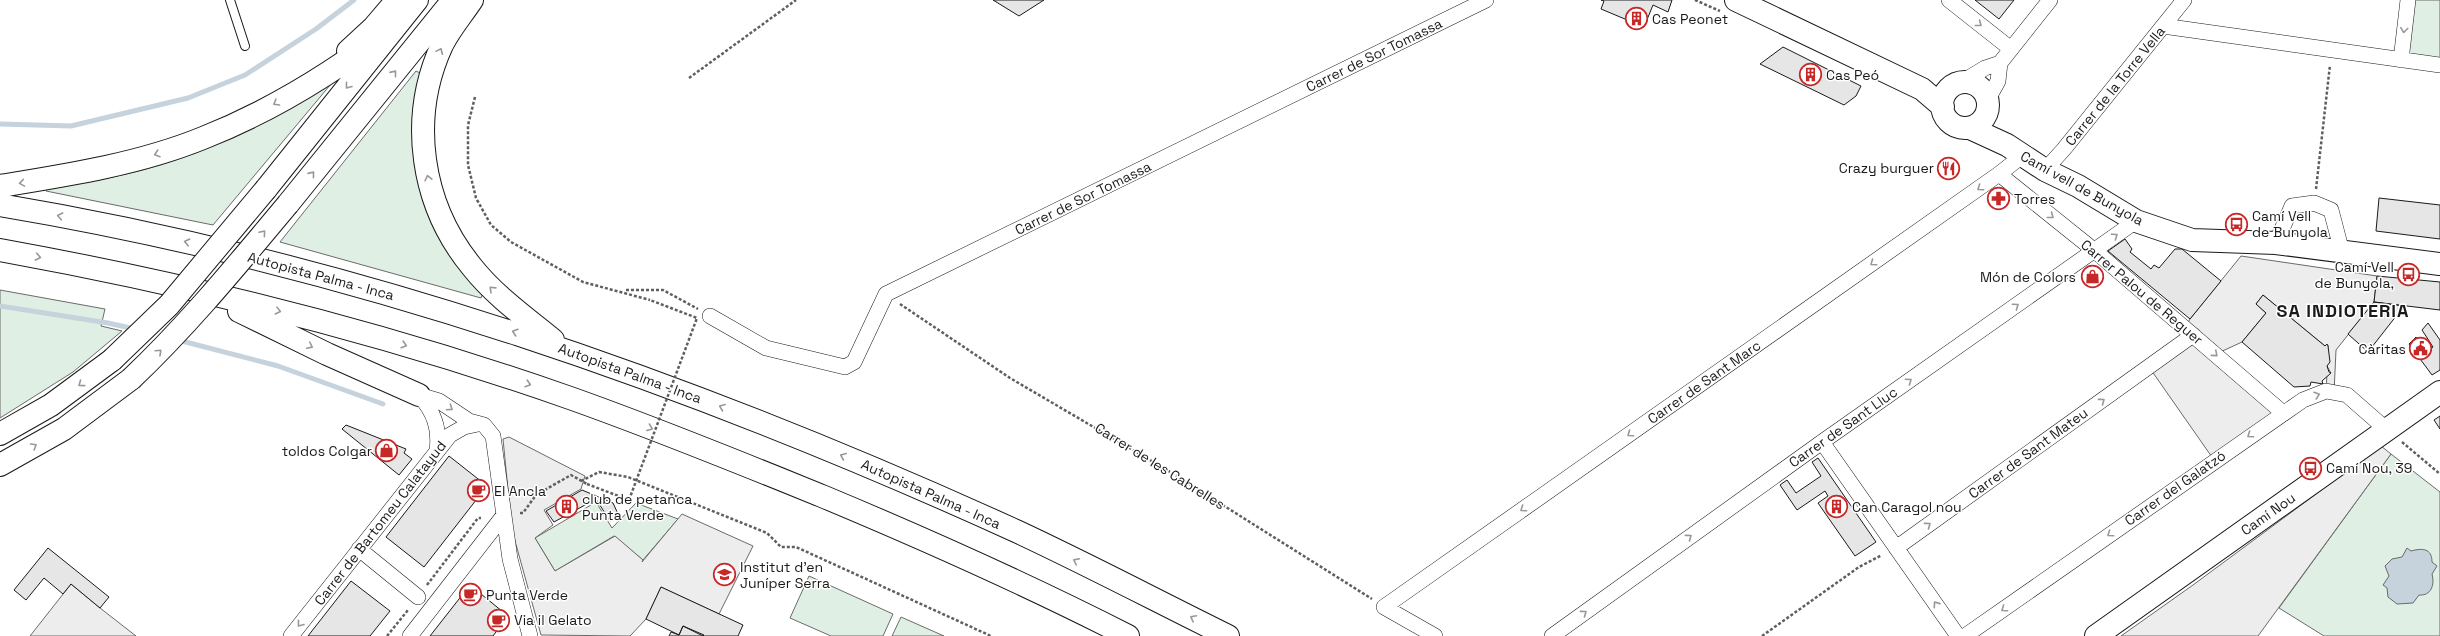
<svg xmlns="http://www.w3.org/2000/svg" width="2440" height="636" font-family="'Space Grotesk',sans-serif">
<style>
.green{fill:#e0efe3;stroke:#6a6a6a}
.parking{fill:#ededed;stroke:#6a6a6a}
.water{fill:#c6d2dc;stroke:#6a6a6a}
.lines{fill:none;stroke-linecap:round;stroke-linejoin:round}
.stream{stroke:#c6d2dc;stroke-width:5}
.building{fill:#e6e6e6;stroke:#1a1a1a}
.lane-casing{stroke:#1a1a1a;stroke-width:10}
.street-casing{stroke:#1a1a1a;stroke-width:16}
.secondary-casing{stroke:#1a1a1a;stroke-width:24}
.highway-casing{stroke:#1a1a1a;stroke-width:24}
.path{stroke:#5f5f5f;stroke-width:2.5;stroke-dasharray:3 2;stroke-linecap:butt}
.lane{stroke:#fff;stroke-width:8}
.street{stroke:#fff;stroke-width:15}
.secondary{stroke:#fff;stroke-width:22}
.highway{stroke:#fff;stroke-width:22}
.secondary-bridge-casing{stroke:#1a1a1a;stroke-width:24;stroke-linecap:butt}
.highway-bridge-casing{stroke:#1a1a1a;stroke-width:24;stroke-linecap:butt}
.path-bridge{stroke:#5f5f5f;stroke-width:2.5;stroke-dasharray:3 2;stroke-linecap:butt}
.secondary-bridge{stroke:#fff;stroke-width:22}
.highway-bridge{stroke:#fff;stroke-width:22}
.oneway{stroke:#989898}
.labels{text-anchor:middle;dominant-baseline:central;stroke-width:3;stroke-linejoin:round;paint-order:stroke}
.poi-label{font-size:14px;fill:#1a1a1a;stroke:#fff;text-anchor:start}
.street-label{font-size:14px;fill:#1a1a1a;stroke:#fff}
.district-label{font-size:18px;font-weight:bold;letter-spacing:1px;fill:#1a1a1a;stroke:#fff}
</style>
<rect width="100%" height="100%" fill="#fff"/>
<path class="green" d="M2408,0h32v65l-39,-5z
M416,71l4,2c-13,62 -8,133 32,185 9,12 20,23 31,35l-2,5 -201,-56z
M329,82l2,2 -118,141 -167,-34 1,-5c107,-8 194,-45 282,-104z
M0,290l105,19 -4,17 21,5 -49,41 -73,46z
M2391,454l49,38v144h-116l-45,-28z
M596,502l16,26 24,-25 42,16 -35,41 -29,-24 -59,35 -20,-33z
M809,576l84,38 -10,22h-52l-41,-18z
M901,617l43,19h-52z"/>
<path class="parking" d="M2241,256l136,20 -3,26 -38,48 -2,43 -8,-2 1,-17 4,-1 -4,-7 1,-21 -3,1 -62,-51 -7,9 10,9 -24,29 -26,12 66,58 -68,48 -65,-93 44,-32 -8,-7 5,-9z
M509,437l76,39 -4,13 -37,21 9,15 -18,13 20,33 60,-35 28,24 -1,2 40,-48 71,32 -34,68 -58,-27 -15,32 -16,17 -89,-1 -29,-105 -9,-91z
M2381,446l10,8 -133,182h-137l72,-51z
M71,584l29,24 36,28h-106z"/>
<path class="water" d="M2407,548l4,3c11,-3 21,-3 21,11l5,4 -5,8c3,11 -1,22 -13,21l-6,8 -16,1 -9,-7 -1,-9 -4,-3 6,-9 -4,-10 7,-7 10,-2z"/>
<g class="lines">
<path class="stream" d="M0,124l71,2 117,-28 57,-23 71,-46 38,-29
M0,306l108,17 27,6
M178,340l100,26 105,38"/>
</g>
<path class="building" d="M993,0h51l-25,16z
M1601,0h71l-4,12 -15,-7 -9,22 -43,-18 3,-8z
M1975,0h39l-15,19z
M1783,47l78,39 -5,10 -12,9 -84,-41z
M2379,198l61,7v34l-64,-8z
M2125,239l7,10 -2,3 21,17 3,-4 5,3 16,-19h7l39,32 -31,38 -82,-68z
M2377,276l63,6v28l-66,-8z
M2263,295l62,51 2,-2 1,2 2,16 -3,4 2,6 2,1 -9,8 1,3 -12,-2 -1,4 -16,1 -52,-45 24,-29 -10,-9z
M2374,302l30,4 -36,46 -20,-18z
M2428,323l12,17v30l-8,5 -23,-31 7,-7 7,11 3,-3 3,5 4,-3 -11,-17z
M2440,416v13l-6,-9z
M346,425l60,24 -2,4 8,6 -13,16 -57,-46z
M449,456l38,30 -63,81 -38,-30z
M1818,458l58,84 -21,14 -37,-53 10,-7 -3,-5 -28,19 -17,-25 7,-5 9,13 25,-17 -9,-14z
M582,490l31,13 6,13 -9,5 -14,-22 -42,23 -8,-11z
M48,548l61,49 -9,11 -29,-24 -8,10 -19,-16 -18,22 -12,-10z
M351,581l39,30 -20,25h-62z
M470,585l38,31 -15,20h-63z
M661,587l82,38 -5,11h-35l-20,-10 -4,9 -33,-16z
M683,626l21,9 -1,1h-34l2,-4 8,3z"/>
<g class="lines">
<defs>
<path id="lane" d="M230,0l15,46"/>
<path id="street" d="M1949,0l62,49
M2163,26l277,39
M2401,60l7,-60
M1962,82l23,-14 15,-5
M1988,99l10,-18 2,-18 50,-63
M2045,170l19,-21 120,-149
M1999,174l96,77 187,161
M2276,243l16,-37 22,-3 17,7 11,42
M710,316l56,32 79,19 9,-5 32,-68 600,-294
M419,395l20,6 30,20 15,4 9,11 17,123 20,77
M419,395c15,17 21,33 18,56
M1822,442l136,194
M1896,548l297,-213
M359,549l59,48
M291,636l159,-201 14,-8 14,-3
M410,636l94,-121
M1435,636l-51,-29 615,-433 23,-18
M1552,636l270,-194 314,-221
M1965,636l338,-236 23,-9 21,4 40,35"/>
<path id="secondary" d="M1736,0l186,89 21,18
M348,51l26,-24 23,-27
M1942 105a23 23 0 1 1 46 0a23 23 0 1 1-46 0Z
M1970,128l37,17 38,25 33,16 58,35 56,19 84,3 164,21
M288,204l165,-204
M0,465l64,-36 67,-50
M2096,636l344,-244"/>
<path id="highway" d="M472,0c-10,15 -22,29 -30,45 -34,74 -21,160 30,222 23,29 53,50 81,73
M0,186c68,-11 139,-22 203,-48 71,-28 136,-69 195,-115
M266,189l151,-189
M0,205c353,59 691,178 1016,326 71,33 141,70 212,105
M0,250c193,35 385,83 570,148 85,30 168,64 252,98 103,43 206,89 306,140
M239,311l88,43 92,41
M0,434l51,-29 61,-45"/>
</defs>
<use href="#lane" class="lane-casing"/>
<use href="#street" class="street-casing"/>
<use href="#secondary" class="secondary-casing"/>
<use href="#highway" class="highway-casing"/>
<path class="path" d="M1695,0l25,11
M689,78l107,-78
M475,97l-7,28v40l8,33 15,27 20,17 72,40 67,18
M2316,189l14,-124
M626,290h37l35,19
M900,304l110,74 162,95 200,126
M2402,442l38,32
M581,481l18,-9 29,5 139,56 14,14h15l195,89
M520,513h3l13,-18 35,-20 16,9
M427,585l51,-67h3
M387,636l21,-26
M1762,636l97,-69 23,-12"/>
<use href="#lane" class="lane"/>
<use href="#street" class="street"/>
<use href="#secondary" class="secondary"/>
<use href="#highway" class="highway"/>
<defs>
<path id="secondary-bridge" d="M131,379c57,-54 106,-114 157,-175"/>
<path id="highway-bridge" d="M112,360l57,-55 97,-116"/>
</defs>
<use href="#secondary-bridge" class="secondary-bridge-casing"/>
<use href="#highway-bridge" class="highway-bridge-casing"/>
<path class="path-bridge" d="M587,484l42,16 68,-182 -47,-18"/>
<use href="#secondary-bridge" class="secondary-bridge"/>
<use href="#highway-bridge" class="highway-bridge"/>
</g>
<defs><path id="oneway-chevron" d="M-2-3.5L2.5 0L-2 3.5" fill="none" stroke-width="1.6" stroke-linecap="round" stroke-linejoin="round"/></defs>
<g class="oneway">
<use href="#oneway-chevron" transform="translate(1979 24) rotate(38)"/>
<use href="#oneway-chevron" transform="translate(2404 30) rotate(97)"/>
<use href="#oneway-chevron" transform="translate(440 51) rotate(-66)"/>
<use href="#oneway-chevron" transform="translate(394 73) rotate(-51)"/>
<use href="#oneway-chevron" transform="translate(348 86) rotate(128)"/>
<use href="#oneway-chevron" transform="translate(276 103) rotate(150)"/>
<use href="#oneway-chevron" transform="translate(157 154) rotate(162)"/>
<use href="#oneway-chevron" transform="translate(312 174) rotate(-51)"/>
<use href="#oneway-chevron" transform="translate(428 178) rotate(-103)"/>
<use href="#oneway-chevron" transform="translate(22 183) rotate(171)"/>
<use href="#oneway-chevron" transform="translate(1980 188) rotate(145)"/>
<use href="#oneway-chevron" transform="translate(60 216) rotate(-169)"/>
<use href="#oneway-chevron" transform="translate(2051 216) rotate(38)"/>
<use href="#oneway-chevron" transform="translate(263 233) rotate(-50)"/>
<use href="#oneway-chevron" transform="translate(2115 236) rotate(-35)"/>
<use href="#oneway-chevron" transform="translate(187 242) rotate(-168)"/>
<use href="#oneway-chevron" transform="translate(38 257) rotate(11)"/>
<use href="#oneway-chevron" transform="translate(1873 263) rotate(145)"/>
<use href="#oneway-chevron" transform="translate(492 289) rotate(-136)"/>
<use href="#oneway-chevron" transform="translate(2016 306) rotate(-35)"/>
<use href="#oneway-chevron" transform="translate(278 311) rotate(14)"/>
<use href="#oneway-chevron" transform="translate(515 332) rotate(-162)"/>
<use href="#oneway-chevron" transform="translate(404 345) rotate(16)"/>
<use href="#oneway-chevron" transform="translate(310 346) rotate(26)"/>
<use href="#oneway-chevron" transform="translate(159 352) rotate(-43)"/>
<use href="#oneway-chevron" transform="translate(2215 354) rotate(41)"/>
<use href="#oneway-chevron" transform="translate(1909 381) rotate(-35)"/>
<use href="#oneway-chevron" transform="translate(81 384) rotate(144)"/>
<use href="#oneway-chevron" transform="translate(528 384) rotate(18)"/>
<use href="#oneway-chevron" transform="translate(2317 395) rotate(-19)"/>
<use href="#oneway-chevron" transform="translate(2102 401) rotate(-36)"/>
<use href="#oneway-chevron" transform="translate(722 407) rotate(-158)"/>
<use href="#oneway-chevron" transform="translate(450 408) rotate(34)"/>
<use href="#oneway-chevron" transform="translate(650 428) rotate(21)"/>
<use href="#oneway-chevron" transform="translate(1630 434) rotate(145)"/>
<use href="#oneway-chevron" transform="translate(2250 435) rotate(145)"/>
<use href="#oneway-chevron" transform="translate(34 446) rotate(-31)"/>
<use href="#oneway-chevron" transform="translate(843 456) rotate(-157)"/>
<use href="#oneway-chevron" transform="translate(1523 509) rotate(145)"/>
<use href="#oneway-chevron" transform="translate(1928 525) rotate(-36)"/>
<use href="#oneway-chevron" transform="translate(2110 534) rotate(145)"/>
<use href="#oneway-chevron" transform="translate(1689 537) rotate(-36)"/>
<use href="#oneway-chevron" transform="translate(1076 561) rotate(-154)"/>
<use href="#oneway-chevron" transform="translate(1936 604) rotate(-125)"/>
<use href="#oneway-chevron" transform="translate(2004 609) rotate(145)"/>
<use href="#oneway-chevron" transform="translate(1584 613) rotate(-36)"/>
<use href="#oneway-chevron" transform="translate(1193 618) rotate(-153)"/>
<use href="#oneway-chevron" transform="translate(300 624) rotate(128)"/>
</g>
<defs>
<symbol id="building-ring" viewBox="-11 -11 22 22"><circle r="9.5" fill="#fff" stroke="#c62828" stroke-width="1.5"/><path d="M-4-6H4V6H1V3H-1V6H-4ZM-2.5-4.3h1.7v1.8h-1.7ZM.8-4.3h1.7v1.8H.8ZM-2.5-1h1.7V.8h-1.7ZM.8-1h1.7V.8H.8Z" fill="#c62828"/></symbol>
<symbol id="restaurant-ring" viewBox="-11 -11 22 22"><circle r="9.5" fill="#fff" stroke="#c62828" stroke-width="1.5"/><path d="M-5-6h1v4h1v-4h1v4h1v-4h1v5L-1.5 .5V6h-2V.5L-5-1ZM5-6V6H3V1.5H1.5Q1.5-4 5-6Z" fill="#c62828"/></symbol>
<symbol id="pharmacy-ring" viewBox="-11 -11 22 22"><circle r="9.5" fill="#fff" stroke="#c62828" stroke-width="1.5"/><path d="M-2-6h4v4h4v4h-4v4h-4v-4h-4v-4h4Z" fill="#c62828"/></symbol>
<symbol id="bus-ring" viewBox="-11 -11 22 22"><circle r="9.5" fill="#fff" stroke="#c62828" stroke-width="1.5"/><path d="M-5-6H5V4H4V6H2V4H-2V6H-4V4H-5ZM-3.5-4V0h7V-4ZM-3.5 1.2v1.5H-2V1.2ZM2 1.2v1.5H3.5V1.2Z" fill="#c62828"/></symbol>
<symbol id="shop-ring" viewBox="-11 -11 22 22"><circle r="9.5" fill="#fff" stroke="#c62828" stroke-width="1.5"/><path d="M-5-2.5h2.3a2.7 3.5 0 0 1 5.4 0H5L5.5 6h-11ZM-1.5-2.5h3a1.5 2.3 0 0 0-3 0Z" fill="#c62828"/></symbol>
<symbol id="civic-ring" viewBox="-11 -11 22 22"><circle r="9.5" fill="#fff" stroke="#c62828" stroke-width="1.5"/><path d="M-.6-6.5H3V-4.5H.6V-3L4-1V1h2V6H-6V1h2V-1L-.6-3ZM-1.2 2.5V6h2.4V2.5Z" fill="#c62828"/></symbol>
<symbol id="cafe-ring" viewBox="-11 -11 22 22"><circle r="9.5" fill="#fff" stroke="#c62828" stroke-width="1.5"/><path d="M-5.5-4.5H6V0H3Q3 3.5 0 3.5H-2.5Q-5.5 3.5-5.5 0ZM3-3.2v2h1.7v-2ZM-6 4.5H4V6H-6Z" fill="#c62828"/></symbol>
<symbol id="school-ring" viewBox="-11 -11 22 22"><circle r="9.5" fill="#fff" stroke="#c62828" stroke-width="1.5"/><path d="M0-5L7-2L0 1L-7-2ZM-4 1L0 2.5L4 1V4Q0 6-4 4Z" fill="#c62828"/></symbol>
</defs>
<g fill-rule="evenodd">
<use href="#building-ring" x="1624" y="6" width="25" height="25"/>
<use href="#building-ring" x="1798" y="62" width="25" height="25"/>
<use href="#restaurant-ring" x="1936" y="156" width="25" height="25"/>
<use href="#pharmacy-ring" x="1986" y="186" width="25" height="25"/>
<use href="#bus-ring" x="2224" y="212" width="25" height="25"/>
<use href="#bus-ring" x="2396" y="262" width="25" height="25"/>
<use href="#shop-ring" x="2080" y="264" width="25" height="25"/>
<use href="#civic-ring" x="2408" y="336" width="25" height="25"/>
<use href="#shop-ring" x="374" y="438" width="25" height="25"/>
<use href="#bus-ring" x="2298" y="456" width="25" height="25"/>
<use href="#cafe-ring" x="466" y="478" width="25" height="25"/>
<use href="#building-ring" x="554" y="494" width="25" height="25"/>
<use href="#building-ring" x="1824" y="494" width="25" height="25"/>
<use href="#school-ring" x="712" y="562" width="25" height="25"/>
<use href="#cafe-ring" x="458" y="582" width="25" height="25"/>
<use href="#cafe-ring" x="486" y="608" width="25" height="25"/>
</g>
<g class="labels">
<g class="poi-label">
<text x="1652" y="19">Cas Peonet</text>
<text x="1826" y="75">Cas Peó</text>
<text x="1934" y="168" text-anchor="end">Crazy burguer</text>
<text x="2014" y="199">Torres</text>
<text x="2252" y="216">Camí Vell<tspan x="2252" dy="16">de Bunyola</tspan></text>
<text x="2394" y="267" text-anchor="end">Camí Vell<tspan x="2394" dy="16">de Bunyola,</tspan></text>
<text x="2076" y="277" text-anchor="end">Món de Colors</text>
<text x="2406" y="349" text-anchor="end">Càritas</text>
<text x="372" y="451" text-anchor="end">toldos Colgar</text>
<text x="2326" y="468">Camí Nou, 39</text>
<text x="494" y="491">El Ancla</text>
<text x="582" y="499">club de petanca<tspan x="582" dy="16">Punta Verde</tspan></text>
<text x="1852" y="507">Can Caragol nou</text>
<text x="740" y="567">Institut d'en<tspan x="740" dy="16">Juníper Serra</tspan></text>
<text x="486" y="595">Punta Verde</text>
<text x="514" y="620">Via il Gelato</text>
</g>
<g class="street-label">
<text transform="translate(1374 55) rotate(-26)">Carrer de Sor Tomassa</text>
<text transform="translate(2115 86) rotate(-51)">Carrer de la Torre Vella</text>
<text transform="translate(2082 188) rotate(29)">Camí vell de Bunyola</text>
<text transform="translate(1083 198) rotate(-26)">Carrer de Sor Tomassa</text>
<text transform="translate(321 276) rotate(15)">Autopista Palma - Inca</text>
<text transform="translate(2142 292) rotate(40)">Carrer Palou de Reguer</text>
<text transform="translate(630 373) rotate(20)">Autopista Palma - Inca</text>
<text transform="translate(1704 382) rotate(-35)">Carrer de Sant Marc</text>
<text transform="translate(1843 427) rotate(-35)">Carrer de Sant Lluc</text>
<text transform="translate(2028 453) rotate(-36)">Carrer de Sant Mateu</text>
<text transform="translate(1160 466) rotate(32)">Carrer de les Cabrelles</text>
<text transform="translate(2175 488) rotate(-35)">Carrer del Galatzó</text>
<text transform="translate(931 494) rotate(24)">Autopista Palma - Inca</text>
<text transform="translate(2268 514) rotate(-35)">Camí Nou</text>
<text transform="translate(380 523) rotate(-52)">Carrer de Bartomeu Calatayud</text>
</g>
<g class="district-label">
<text x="2343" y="310">SA INDIOTERIA</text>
</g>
</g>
</svg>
